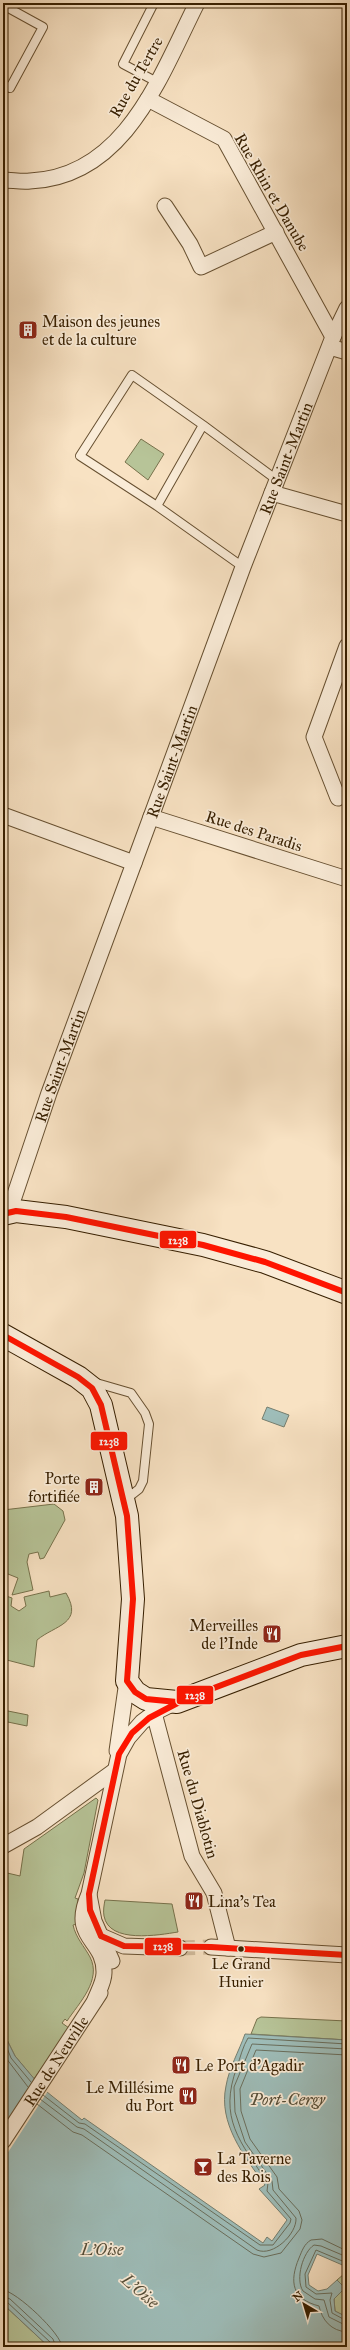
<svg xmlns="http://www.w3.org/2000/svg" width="350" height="2350" font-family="'IM FELL Great Primer',serif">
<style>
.green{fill:#b7c498;stroke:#77724c}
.water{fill:#9ebdb9;stroke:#757e6f}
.pier{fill:#f8e2c3}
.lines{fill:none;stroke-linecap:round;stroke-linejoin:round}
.shore{stroke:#6a6e5c;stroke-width:1}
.street-tunnel{stroke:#d1bb9c;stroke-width:15;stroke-dasharray:15 8;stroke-linecap:butt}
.lane-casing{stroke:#675031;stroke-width:10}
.street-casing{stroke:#675031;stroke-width:17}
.secondary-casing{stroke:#371f00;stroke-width:24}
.lane{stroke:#faecd8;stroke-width:8}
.street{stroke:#faecd8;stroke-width:15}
.secondary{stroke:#faecd8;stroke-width:22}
.bus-1-casing{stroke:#faecd8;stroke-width:9}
.bus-1{stroke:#ff1400;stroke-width:6}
.bus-dot{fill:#371f00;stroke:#faecd8;stroke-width:1.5}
.labels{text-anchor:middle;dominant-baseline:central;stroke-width:3.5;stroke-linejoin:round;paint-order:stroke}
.bus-label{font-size:15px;fill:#371f00;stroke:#faecd8}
.street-label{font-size:16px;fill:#371f00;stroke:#faecd8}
.poi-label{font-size:16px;fill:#371f00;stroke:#faecd8;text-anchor:start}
.water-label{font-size:17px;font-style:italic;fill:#564e38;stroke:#faecd8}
.line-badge{stroke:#faecd8;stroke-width:1.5}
.badge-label{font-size:11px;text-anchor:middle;font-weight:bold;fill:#fff}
</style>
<rect width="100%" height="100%" fill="#f8e2c3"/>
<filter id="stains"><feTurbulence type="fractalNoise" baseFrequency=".005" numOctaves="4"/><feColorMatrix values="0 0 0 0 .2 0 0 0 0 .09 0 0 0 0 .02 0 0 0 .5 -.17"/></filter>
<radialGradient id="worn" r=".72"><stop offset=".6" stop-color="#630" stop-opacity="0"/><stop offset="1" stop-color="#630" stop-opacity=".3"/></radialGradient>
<path class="green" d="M141,439l23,15 -16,26 -23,-18z
M54,1504l9,7 2,9 -21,38 -4,1 -2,-7 -9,2 -2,8 6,28 -21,5 6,-17 -15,-6v-62z
M49,1591l1,6 16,-4c18,31 -11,32 -29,47l-3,27 -31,-8v-64l9,3 -1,8 8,5 7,-5 -2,-9z
M3,1710l25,5 -1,11 -24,-5z
M96,1798l2,2 -14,73 -9,25 3,1 -1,25 -4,1c3,13 11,21 17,32 12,23 -11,46 -23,64l-2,-2 -3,4 7,5 -35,51 -19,-23 -12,-24v-160l17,4 4,-27z
M105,1900l67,4 6,28c-19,3 -69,12 -74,-16 -1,-5 0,-11 1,-16z
M261,2017l86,4v19l-96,-6 6,-15z
M344,2274l3,2 -1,41 -11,-6 -1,-12 11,-11 -8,-8z
M3,2304l46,43h-46z"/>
<path class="water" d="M267,1407l22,8 -5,12 -22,-8z
M3,2032l12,24 27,32 40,32 2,-2 179,125 4,-6 5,4 15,-21 -28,-31 6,-4c-21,-29 -47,-62 -39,-99 3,-18 13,-35 19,-52l102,6v227l-30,-13 -9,21 1,10 9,6 9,-2 10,-9 8,8 -11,11 1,12 12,6v30h-298l-46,-43z"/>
<path class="pier" d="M43,2087l5,4 -45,69v-32z"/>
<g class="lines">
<path class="shore" d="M3,2038l8,20 20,24
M3,2054l25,33
M43,2095l36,28 6,1 175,121h13l17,-22 1,-4 -24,-28 1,-8c-28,-41 -50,-65 -31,-116 3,-9 6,-21 11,-29l99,6
M40,2099l37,28 7,2 173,121c16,7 40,-16 39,-32l-23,-28 -1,-9 -27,-39 -10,-30 -1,-25 18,-43 95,5
M37,2104l36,28 9,3 171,119 11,3 17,-4 19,-24 2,-9 -3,-9 -20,-22 -2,-12 -27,-38 -9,-28 -1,-22 16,-39 91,5
M347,2251l-25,-12 -11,1c-7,4 -9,11 -12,18 -10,24 -7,41 20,48 3,14 12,25 28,26
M347,2257l-26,-11 -7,-1c-11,7 -19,34 -11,46l12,8 9,1 5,17 18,9
M347,2263l-31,-13 -11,24 1,13 10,7 16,-1 -2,7 2,13 15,8
M3,2290c13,1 59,44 59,57
M3,2296l7,3 43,40 3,8
M3,2301l4,1 43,40 1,5"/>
<path class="street-tunnel" d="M180,1948l31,-1"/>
<defs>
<path id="lane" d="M154,3l-31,61 34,18
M3,5l40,22 -33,61 -7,-4
M157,506l46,-81
M243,567l-86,-61 -77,-50 52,-81 71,50 74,55
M93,1382l38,11 14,20 4,11 -6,57 -4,8 -14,11"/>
<g id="street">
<path d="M148,99l76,40 109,198"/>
<path d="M3,180c9,0 18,2 27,1 96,-4 131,-107 167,-178"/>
<path d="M165,206l25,38 11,23 75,-35"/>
<path d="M330,347l17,5"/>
<path d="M272,493l75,21"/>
<path d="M338,798l-24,-61 33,-91"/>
<path d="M3,815l131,48"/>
<path d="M151,817l196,62"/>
<path id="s1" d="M9,1212l40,-119 85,-230 109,-296 90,-230 14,-29"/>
<path d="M154,1713l38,143 22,37 14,55"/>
<path d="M117,1751l10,-70"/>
<path d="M3,1846l34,-19 77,-56"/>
<path d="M89,1895l5,26 18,40"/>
<path d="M101,1936l23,10 56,2"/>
<path d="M211,1947l136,8"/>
<path d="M95,2000c3,-8 9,-18 9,-27 1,-35 -35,-33 -15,-79l30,-140 9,-16 14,-16 12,-9 22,-11"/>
<path id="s2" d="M3,2141l97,-148"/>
</g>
<path id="secondary" d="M3,1214l13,-3 50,6 137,28 62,17 82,31
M3,1335l75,42 14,11 9,17 26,111 6,83 -6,82 8,11 11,7 31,3 124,-47 46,-9"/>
</defs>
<use href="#lane" class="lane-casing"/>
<use href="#street" class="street-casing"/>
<use href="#secondary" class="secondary-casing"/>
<use href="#lane" class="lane"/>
<use href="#street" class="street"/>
<use href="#secondary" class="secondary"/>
<defs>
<path id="bus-1" d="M3,1214l13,-3 50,6 137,28 62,17 82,31
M3,1335l75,42 14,11 9,17 26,111 6,83 -6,82 8,11 11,7 31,3 124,-47 46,-9
M101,1936l-11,-26 -1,-16 30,-140 13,-21 17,-15 42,-22
M101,1936l23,10 87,1 136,8"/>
</defs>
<use href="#bus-1" class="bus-1-casing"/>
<use href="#bus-1" class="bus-1"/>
</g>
<defs>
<symbol id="building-square" viewBox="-11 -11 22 22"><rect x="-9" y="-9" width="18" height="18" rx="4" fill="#8f2418" stroke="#faecd8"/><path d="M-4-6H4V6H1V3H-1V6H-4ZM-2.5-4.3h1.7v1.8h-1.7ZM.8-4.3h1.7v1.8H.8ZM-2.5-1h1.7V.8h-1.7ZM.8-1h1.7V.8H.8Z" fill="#fff"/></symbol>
<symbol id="restaurant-square" viewBox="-11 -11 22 22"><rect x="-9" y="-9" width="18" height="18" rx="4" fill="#8f2418" stroke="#faecd8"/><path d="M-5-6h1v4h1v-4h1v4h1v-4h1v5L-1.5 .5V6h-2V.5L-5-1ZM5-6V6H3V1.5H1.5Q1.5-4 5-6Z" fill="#fff"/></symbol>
<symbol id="bar-square" viewBox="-11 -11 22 22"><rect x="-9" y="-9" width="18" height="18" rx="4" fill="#8f2418" stroke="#faecd8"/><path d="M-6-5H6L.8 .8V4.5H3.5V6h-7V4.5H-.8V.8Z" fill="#fff"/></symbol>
</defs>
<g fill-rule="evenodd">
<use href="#building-square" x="17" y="319" width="22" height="22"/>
<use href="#building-square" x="83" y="1476" width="22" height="22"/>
<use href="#restaurant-square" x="261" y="1623" width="22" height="22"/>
<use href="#restaurant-square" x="183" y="1890" width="22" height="22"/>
<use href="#restaurant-square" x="170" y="2054" width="22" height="22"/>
<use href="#restaurant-square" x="177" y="2085" width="22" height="22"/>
<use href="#bar-square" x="192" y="2156" width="22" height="22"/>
</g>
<circle class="bus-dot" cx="241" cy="1949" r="3.5"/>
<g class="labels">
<g class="bus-label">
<text x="241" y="1964">Le Grand<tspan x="241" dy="18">Hunier</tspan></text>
</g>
<g class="street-label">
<text transform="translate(136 77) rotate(-60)">Rue du Tertre</text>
<text transform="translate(272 192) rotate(60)">Rue Rhin et Danube</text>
<text stroke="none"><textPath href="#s1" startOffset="803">Rue Saint-Martin</textPath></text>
<text stroke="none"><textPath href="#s1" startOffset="479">Rue Saint-Martin</textPath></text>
<text transform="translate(254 831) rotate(18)">Rue des Paradis</text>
<text stroke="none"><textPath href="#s1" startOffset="155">Rue Saint-Martin</textPath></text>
<text transform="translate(198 1804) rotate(74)">Rue du Diablotin</text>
<text stroke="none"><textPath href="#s2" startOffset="96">Rue de Neuville</textPath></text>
</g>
<g class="poi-label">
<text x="42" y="321">Maison des jeunes<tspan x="42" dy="18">et de la culture</tspan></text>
<text x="80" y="1478" text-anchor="end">Porte<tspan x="80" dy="18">fortifiée</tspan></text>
<text x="258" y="1625" text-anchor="end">Merveilles<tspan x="258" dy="18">de l'Inde</tspan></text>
<text x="208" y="1901">Lina’s Tea</text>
<text x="195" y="2065">Le Port d'Agadir</text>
<text x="174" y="2087" text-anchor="end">Le Millésime<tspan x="174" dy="18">du Port</tspan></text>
<text x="217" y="2158">La Taverne<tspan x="217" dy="18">des Rois</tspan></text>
</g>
<g class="water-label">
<text x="287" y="2099">Port-Cergy</text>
<text x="102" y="2249">L’Oise</text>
<text transform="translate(140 2291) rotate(41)">L'Oise</text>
</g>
</g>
<g class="line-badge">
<rect x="159" y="1230" width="38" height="19" rx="4" fill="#ff1400"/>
<rect x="90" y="1431" width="38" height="20" rx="4" fill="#ff1400"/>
<rect x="176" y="1685" width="38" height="20" rx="4" fill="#ff1400"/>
<rect x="144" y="1937" width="38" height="19" rx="4" fill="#ff1400"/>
</g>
<g class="badge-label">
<text x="178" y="1244">1238</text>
<text x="109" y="1445">1238</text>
<text x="195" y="1699">1238</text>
<text x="163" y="1950">1238</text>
</g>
<rect width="350" height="2350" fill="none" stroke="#f8e2c3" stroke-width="16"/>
<rect x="4" y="4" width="342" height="2342" fill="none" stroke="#371f00" stroke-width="2"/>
<rect x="8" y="8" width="334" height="2334" fill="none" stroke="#371f00"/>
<g transform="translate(304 2304) rotate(322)" stroke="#faecd8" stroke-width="3" paint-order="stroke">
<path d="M0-3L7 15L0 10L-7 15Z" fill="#371f00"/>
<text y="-6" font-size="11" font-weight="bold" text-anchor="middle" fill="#371f00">N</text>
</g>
<rect width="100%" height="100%" filter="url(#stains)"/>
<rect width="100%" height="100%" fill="url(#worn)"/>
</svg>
